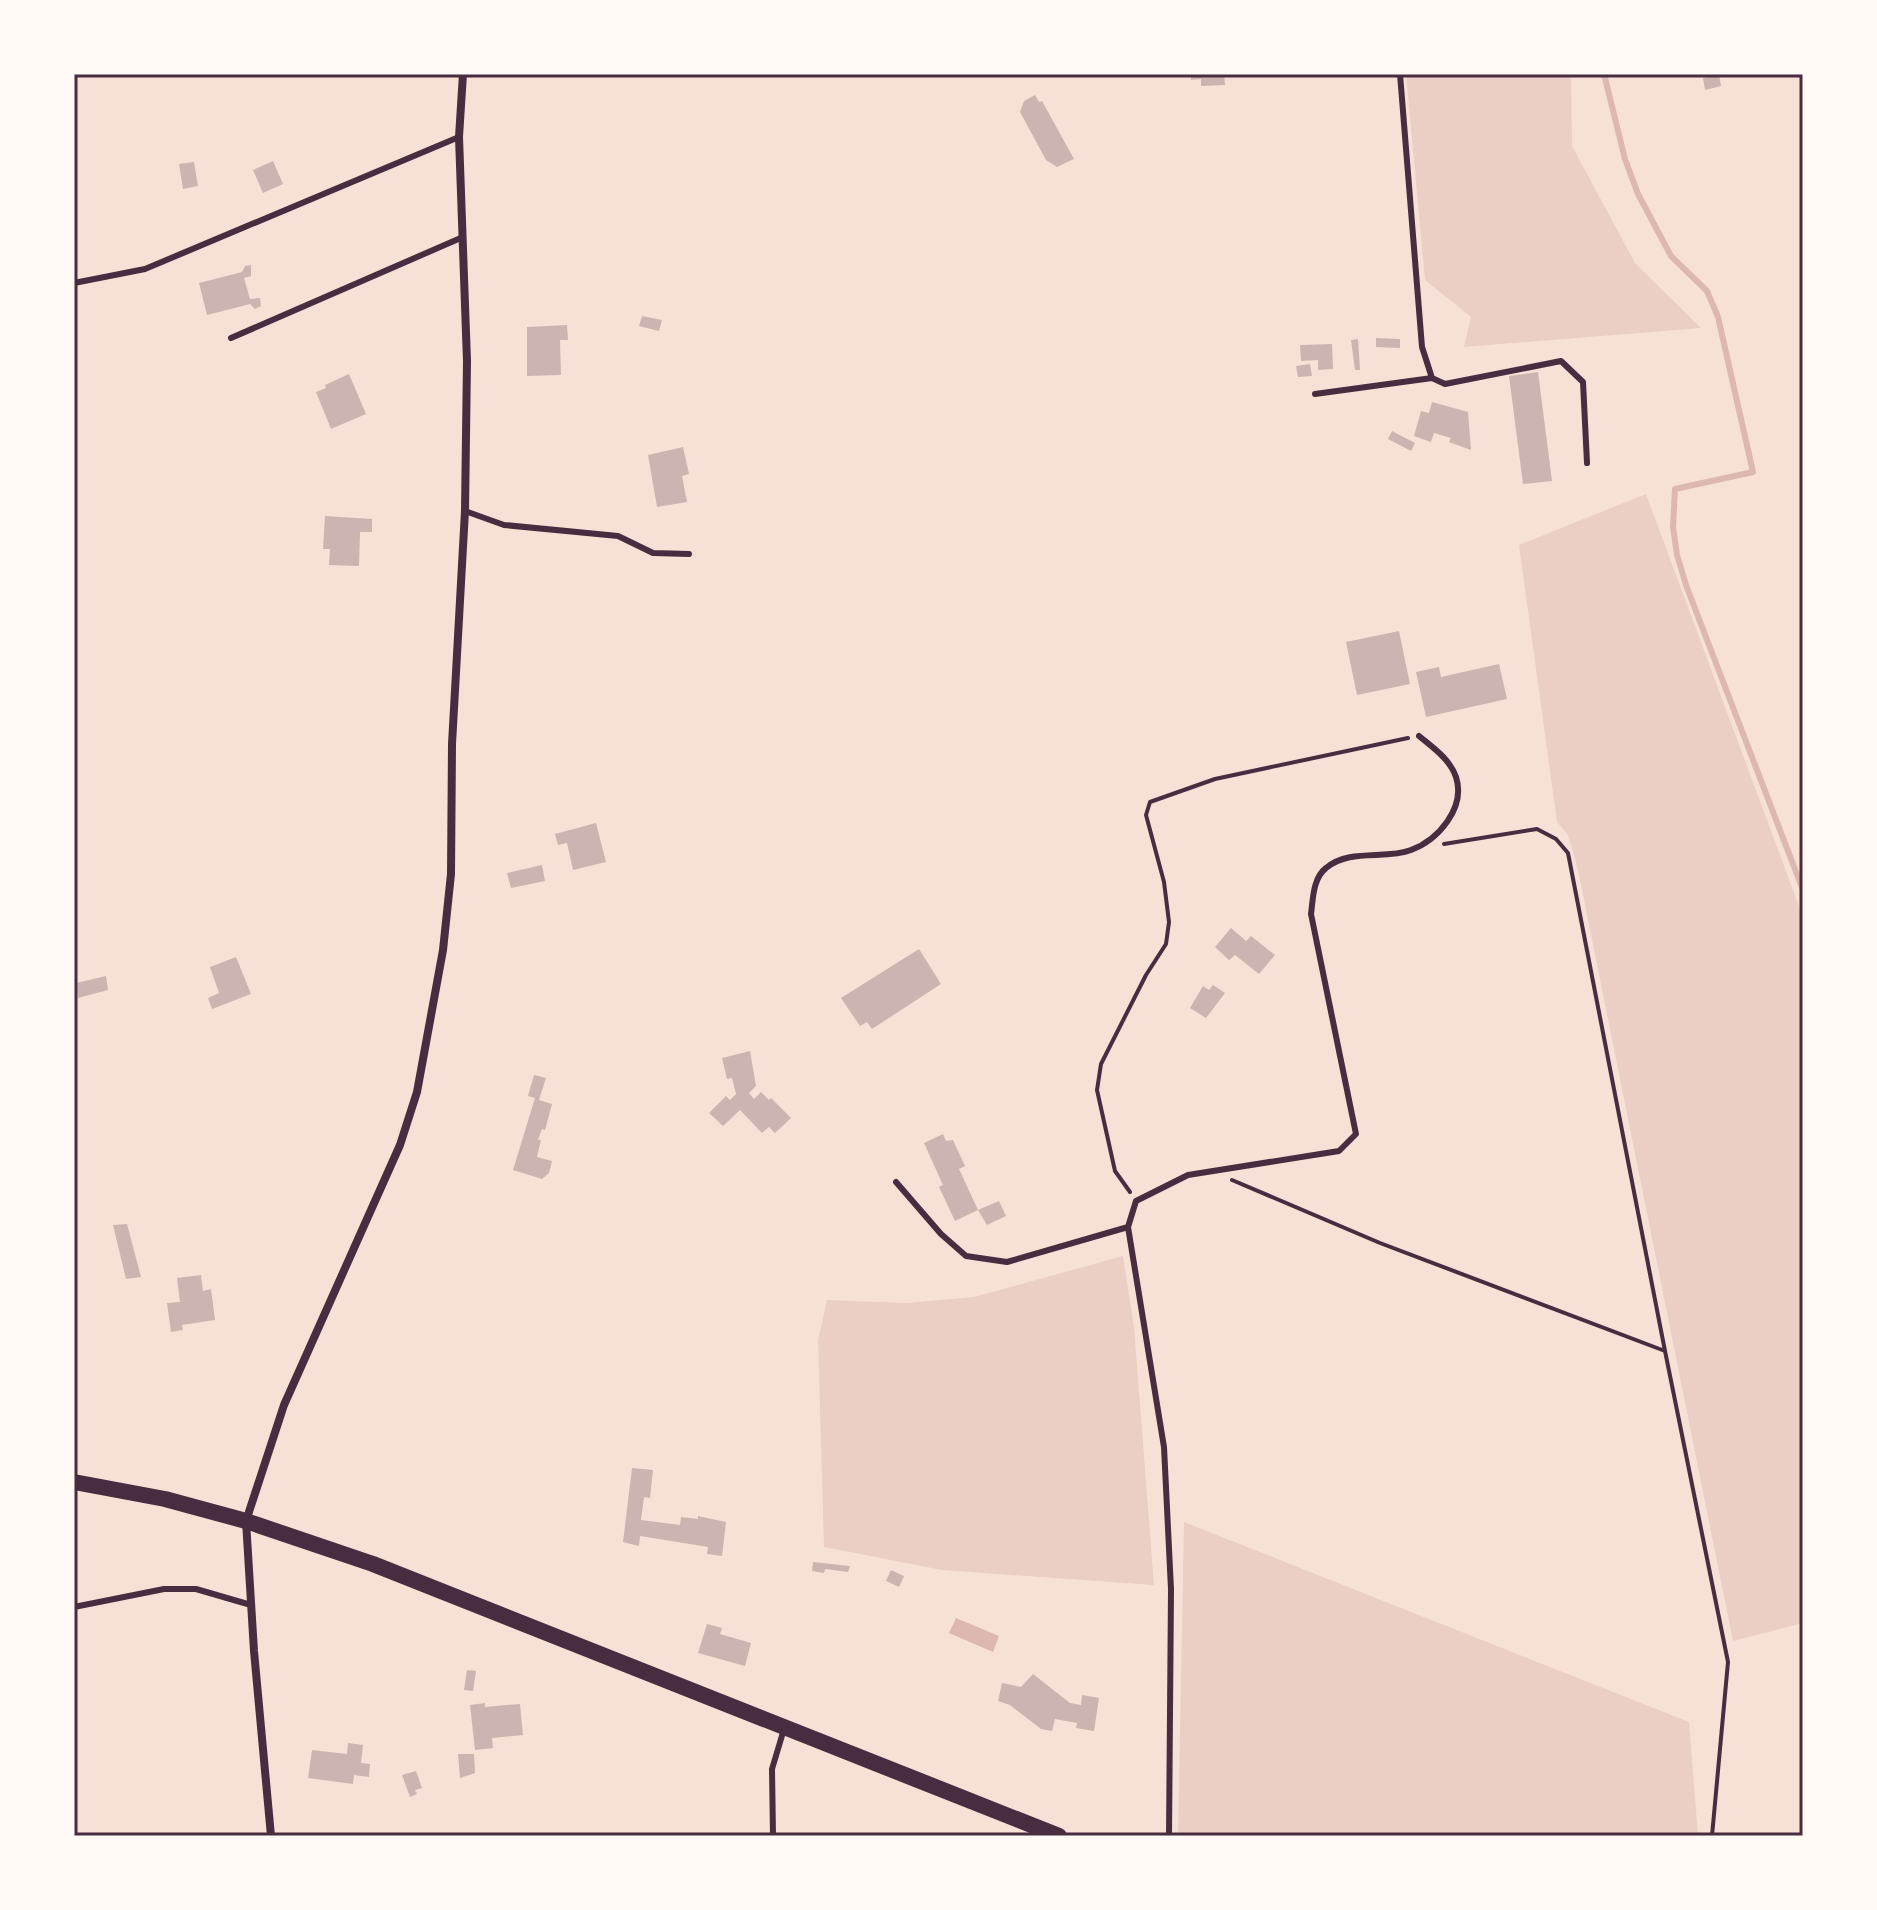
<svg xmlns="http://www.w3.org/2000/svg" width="1877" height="1910" font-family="'Fira Sans Condensed',sans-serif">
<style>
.green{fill:#ebcfc5}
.water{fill:#dcb8b0}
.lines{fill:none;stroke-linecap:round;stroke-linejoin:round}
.stream{stroke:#dcb8b0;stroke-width:6}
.building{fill:#ccb4b1}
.path{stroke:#4a2c40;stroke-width:4}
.service{stroke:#4a2c40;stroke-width:6}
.minor{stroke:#4a2c40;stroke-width:8}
.secondary{stroke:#4a2c40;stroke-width:16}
.neatline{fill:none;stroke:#4a2c40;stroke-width:3}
</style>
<rect width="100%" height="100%" fill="#f7e1d7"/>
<path class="green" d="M1406,74h165l1,72 63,117 66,65 -237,19 7,-30 -46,-37z
M1646,494l157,423v706l-70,18 -155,-771 -10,-35 -11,-13 -38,-277z
M1123,1256l11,71 20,258 -212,-15 -118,-23 -6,-207 9,-40 80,3 67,-6z
M1184,1522l505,200 9,114h-520z"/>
<path class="water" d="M956,1618l43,18 -6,16 -44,-19z"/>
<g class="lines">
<path class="stream" d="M1604,74l21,85 13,35 33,62 36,35 11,26 35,155 -78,17 -2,38 4,28 9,30 117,305"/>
</g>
<path class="building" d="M1191,74h33l1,11 -24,1v-7l-10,1z
M1719,74l2,12 -16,4 -2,-12z
M1035,95l4,7 3,-1 32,58 -17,8 -11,-7 -26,-48 4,-11z
M273,161l10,23 -20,9 -10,-23z
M194,162l4,24 -15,3 -4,-25z
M251,265v11l-7,2 6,21 10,-1 1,8 -6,3 -5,-5 -43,11 -8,-32 43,-11 3,-6z
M642,316l20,4 -3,11 -20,-5z
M567,325l1,15h-8l1,35 -34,1v-49z
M1376,338l24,1v9l-24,-1z
M1358,339l2,31h-5l-4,-30z
M1332,344l1,25 -15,1v-10l-17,1 -1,-16z
M1310,364l2,12 -14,1 -2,-11z
M1538,372l14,109 -29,3 -14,-108z
M349,374l17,40 -35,15 -15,-37 10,-4 -1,-3z
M1432,402l36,10 3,38 -22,-8 2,-4 -17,-5 -3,9 -17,-6 7,-25 8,2z
M1392,431l23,12 -4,8 -23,-12z
M683,447l6,27 -7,2 5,26 -30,5 -9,-52z
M325,516l47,3v13h-12l-1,34 -30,-1 1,-16h-7z
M1399,631l11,53 -53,11 -11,-53z
M1499,664l8,35 -81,18 -10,-45 23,-5 2,10z
M596,823l10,39 -33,8 -6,-27 -9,2 -3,-11z
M542,865l3,16 -34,7 -4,-15z
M1231,928l15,13 5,-5 24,19 -16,19 -24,-19 -6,5 -14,-13z
M919,949l22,35 -69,45 -5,-7 -7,4 -19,-28z
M236,957l15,37 -39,15 -4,-11 11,-5 -9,-26z
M106,976l2,14 -30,8 -2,-15z
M1213,985l12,8 -19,25 -16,-10 13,-22 6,4z
M750,1051l6,35 -7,7 5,6 7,-7 8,8 2,-2 20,20 -16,15 -6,-6 -7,6 -22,-23 -17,16 -14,-13 17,-17 4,4 6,-6 -4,-16 -5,1 -5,-21z
M534,1075l12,3 -7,22 13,4 -7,26 -3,-1 -4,11h3l-4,17 15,4 -3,12 -7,6 -29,-9 22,-72 -7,-2z
M943,1134l3,7 7,-1 12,26 -6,3 19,41 21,-9 7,15 -19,9 -9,-15 -23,11 -16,-34 4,-2 -19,-42z
M127,1224l14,53 -15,2 -13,-54z
M201,1275l2,16 8,-2 4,31 -33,5 1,5 -12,2 -4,-29 13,-1 -3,-24z
M632,1468l21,2 -3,28 -6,-1 -3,23 39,5 1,-8 17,2v-3l28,6 -4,34 -15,-2 1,-7 -68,-11 -1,10 -16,-4z
M813,1562l37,4 -2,6 -23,-3 -1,4 -12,-2z
M891,1570l13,6 -5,11 -13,-6z
M707,1624l15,4 -2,6 31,9 -6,23 -47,-13z
M467,1670l9,1 -3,20 -9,-1z
M1033,1674l37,29 11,2 1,-10 17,3 -5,33 -18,-3 1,-5 -22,-4 -3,12 -11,-2 -31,-24 -12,-4 4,-18 19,4z
M485,1703v4l35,-3 3,31 -31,3 1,10 -18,2 -5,-45z
M348,1743l15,2 -2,18 9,1 -1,13 -15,-2 -1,9 -45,-6 4,-28 35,4z
M458,1754h16l1,19 -15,5z
M416,1771l6,17 -7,2 2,4 -7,3 -8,-22z"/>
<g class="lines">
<path class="path" d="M1444,844l93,-15 19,10 12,14 97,498
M1232,1180l148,63 285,108 63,311 -16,174
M1130,1192l-15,-21 -18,-81 4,-26 45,-89 20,-31 3,-22 -5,-40 -18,-67 4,-13 65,-23 193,-41"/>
<path class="service" d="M1400,74l22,273 10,31 13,6 116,-23 22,21 4,81
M74,283l71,-14 314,-132
M231,338l232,-101
M1315,394l117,-16
M465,511l39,14 114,11 35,17 36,1
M896,1182l45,52 25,22 41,6 121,-35
M74,1607l90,-18h32l55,16
M773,1836l-1,-67 12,-40
M1169,1836l2,-247 -7,-142 -36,-220 8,-26 52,-26 151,-24 17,-17 -45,-220c2,-15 2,-36 15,-46 24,-20 59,-8 85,-18 27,-10 55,-42 45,-73 -6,-18 -24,-30 -37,-41"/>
<path class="minor" d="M271,1836l-17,-185 -8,-130 38,-116 116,-260 17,-53 26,-142 8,-76 1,-130 13,-233 2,-150 -8,-224 4,-63"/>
<path class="secondary" d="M74,1482l91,17 81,22 127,43 686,272"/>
</g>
<rect width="1877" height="1910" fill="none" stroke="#fffaf5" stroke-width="152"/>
<rect x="76" y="76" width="1725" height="1758" class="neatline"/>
</svg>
